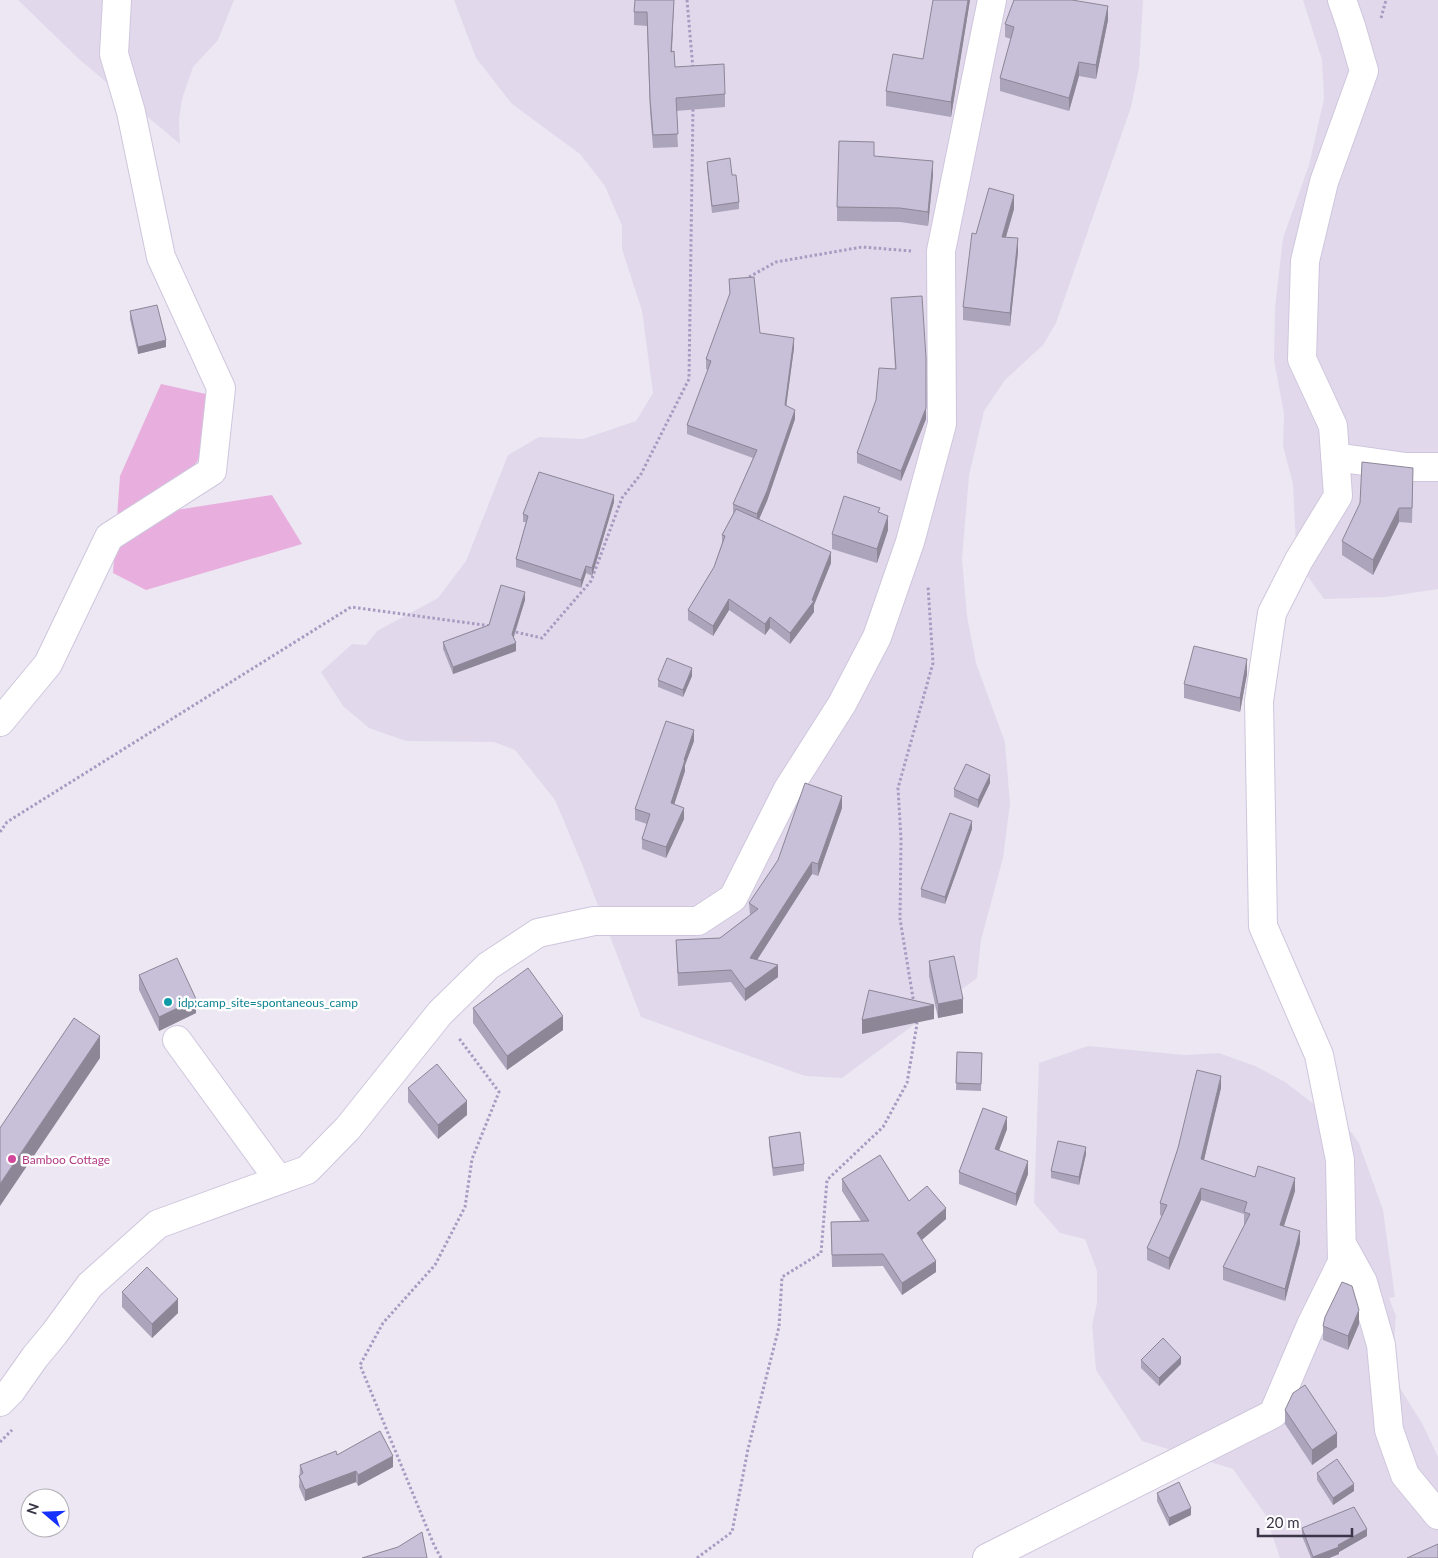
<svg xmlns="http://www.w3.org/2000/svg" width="1438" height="1558" font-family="Lato,sans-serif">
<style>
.residential{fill:#e1d9eb}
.green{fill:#e8afde}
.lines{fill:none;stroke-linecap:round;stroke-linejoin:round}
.minor-casing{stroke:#cfc6dd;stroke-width:30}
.path{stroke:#a99ac1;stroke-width:3;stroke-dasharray:2.5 2.5;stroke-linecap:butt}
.minor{stroke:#fff;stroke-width:28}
.wall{fill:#aca4ba}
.shaded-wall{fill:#8c8697}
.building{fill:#c8bfd8;stroke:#8c8697}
.culture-dot{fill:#0f9aa8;stroke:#fff;stroke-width:2}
.hotel-dot{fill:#d1479c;stroke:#fff;stroke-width:2}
.labels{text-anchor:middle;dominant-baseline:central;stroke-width:5;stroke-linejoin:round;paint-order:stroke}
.culture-label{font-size:12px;fill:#0d838f;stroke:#fff;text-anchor:start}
.hotel-label{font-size:12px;fill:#b23c85;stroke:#fff;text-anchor:start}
</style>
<rect width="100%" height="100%" fill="#ece7f3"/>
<path class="residential" d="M18,0h216l-16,40 -25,27 -11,32 -3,21 1,24 -100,-84z
M454,0h689l-4,68 -8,39 -75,216 -13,22 -38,35 -21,31 -15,65 -7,83 5,57 9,47 29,79 5,62 -7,54 -22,82 -4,38 -135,100 -37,-2 -164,-59 -59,-153 -27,-64 -40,-50 -21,-8 -88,-1 -37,-13 -26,-22 -22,-34 31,-28 14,1 11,-14 61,-33 28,-37 42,-106 31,-18 44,2 53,-18 17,-28 -11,-82 -20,-62v-23l-17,-40 -25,-32 -68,-50 -36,-46z
M1303,0h135v589l-52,8 -62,2 -23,-32 -5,-21 -3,-62 -10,-38 1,-32 -10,-54 1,-53 8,-69 26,-73 15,-66 -2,-39z
M1088,1046l97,9 34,-2 36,13 30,16 67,51 7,10 24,67 12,87 -6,1 7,18 -3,47 2,13 5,12 23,37 15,32v101h-158l-15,-44 -32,-45 -91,-28 -46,-71 -4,-45 5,-22v-32l-12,-32 -25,-6 -26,-30 5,-140z"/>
<path class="green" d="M161,384l45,10 3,52 -20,26 -13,38 96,-15 30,49 -156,46 -33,-17 7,-97z"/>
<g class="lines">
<defs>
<path id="minor" d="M1335,457l71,10h32
M0,722l48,-58 61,-127 103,-66 9,-83 -60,-131 -30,-145 -17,-58 3,-54
M177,1040l102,140
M1342,1244l21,38 18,63 8,85 16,45 33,40
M0,1402l11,-11 24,-34 19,-23 36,-49 68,-61 149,-54 41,-42 92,-115 48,-47 50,-33 56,-12h104l35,-23 55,-109 54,-85 35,-67 33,-95 32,-118 -1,-173 51,-251
M987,1558l286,-144 38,-89 31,-63 -2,-102 -21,-105 -56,-129 -4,-225 13,-88 27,-53 39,-64 -5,-70 -31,-67 3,-98 19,-79 40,-111 -13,-45 -9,-26"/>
</defs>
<use href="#minor" class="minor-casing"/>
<path class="path" d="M687,0l6,69
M1381,18l5,-18
M749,277l27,-15 86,-15 49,4
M511,631l31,7 49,-57 31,-83 19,-24 48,-95 4,-272
M0,832l7,-10 344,-215 140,19
M914,1004l-14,-85 1,-80 -3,-51 35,-125 -5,-77
M0,1442l12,-12
M441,1558l-7,-13 -74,-180 23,-42 52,-58 30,-58 7,-48 27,-67 -41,-55
M697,1558l35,-26 16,-83 31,-122 3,-50 39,-24 6,-73 56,-53 24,-44 10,-59 -1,-4"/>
<use href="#minor" class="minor"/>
</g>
<path class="wall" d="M674,0l-2,52 3,15 50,27v13l-49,4 2,36 -25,1 -3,-36 -3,-86 -13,-1v-13z
M970,0l-19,117 -65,-11v-15l37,-32z
M1014,0h60l34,20 -12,59 -17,-3 -10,35 -69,-20v-13l11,-39 -6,-2v-13z
M874,156l59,19 -5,51 -28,-4 -63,-1v-14z
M707,162l25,13 7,27v7l-27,4 -5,-44z
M1014,209l-8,28 12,15 -8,74 -47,-6v-13l13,-73z
M729,279l31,54 34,15 -8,58 9,13 -28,82 -8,18 72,44 -17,42v7l-24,32 -20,-16 -5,7 -36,-25 -16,26 -25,-16v-10l26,-43 8,-24v-8l11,-21v-10l20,-46 -66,-24v-9l21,-55 -2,-1v-10l24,-64z
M891,298l35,121 -25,62 -44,-18v-10l38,-84z
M130,311l36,36 -28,7 -8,-35z
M1413,483l-1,40 -13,-1 -26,53 -31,-20v-14z
M614,502l-22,74 -6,-3 -5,15 -65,-21v-8l10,-37h-3v-8z
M880,513l8,17 -11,33 -45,-14v-15z
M525,600l-11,37 2,14 -63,23 -10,-25v-7l46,-17z
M1247,674l-7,38 -56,-14v-14z
M692,676l-9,21 -25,-10v-7z
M694,741l-9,24v6l-11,34 10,14 -18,39 -24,-9v-10l5,-15 -12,-4v-11z
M990,783l-12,25 -24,-11v-8z
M842,808l-24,68 -6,-2 -55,86 21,17 -33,24 -14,-19 -53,4 -2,-46 44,-2 30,-23 -1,-12z
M972,829l-27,75 -24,-7v-8z
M929,961l34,52 -25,5 -9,-42z
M139,975l57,38 -37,18 -20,-41z
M473,1008l90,22 -56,40 -34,-47z
M957,1052l25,1 -1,38 -25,-1z
M408,1088l59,27 -29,24 -30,-37z
M1221,1088l-17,72 91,31 -11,35 16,17 -15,58 -62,-21v-13l22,-42 -1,-1v-10l-43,-14 -32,70 -22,-10v-12l15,-32 -2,-1v-12l18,-55z
M1007,1129l-8,21 29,24 -12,32 -57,-22v-12z
M769,1137l35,27v7l-31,5 -4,-32z
M1086,1154l-7,31 -28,-7v-7z
M842,1179l67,22 37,18 -24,21 14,32 -34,23 -19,-29 -51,1 -1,-45 30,-1 -19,-30z
M122,1292l56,21 -26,25 -30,-31z
M1359,1324l-11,26 -25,-10v-14z
M1141,1360l40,4 -22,22 -18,-18z
M1285,1410l52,37 -25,18 -27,-41z
M337,1455l56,12 -35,19 -2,-4 -51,19 -6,-14 1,-22z
M1317,1473l37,18 -21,14 -16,-25z
M1157,1493l34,22 -22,11 -12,-25z
M1302,1528l65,8 -28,16v2l-10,4h-18l-9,-22z"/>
<path class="shaded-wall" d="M674,0l-3,65v-13z
M968,0h2l-19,117v-15z
M1108,6v14l-12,59v-14z
M1079,62v14l-10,35v-13z
M933,161v14l-5,51v-14z
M1014,195v14l-12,41v-13z
M1018,238v14l-8,74v-13z
M794,338v10l-9,67v-10z
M166,340v7l-28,7v-7z
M926,408v11l-25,62v-10z
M795,410v9l-28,82 -10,23v-10z
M614,495v7l-22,74v-8z
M1399,508v14l-26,53v-15z
M888,516v14l-11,33v-14z
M831,552v11l-17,42v7l-24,32v-11l22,-33z
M586,566v7l-5,15v-8z
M525,592v8l-13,41v-7z
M729,599v11l-16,26v-10z
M770,617v11l-5,7v-11z
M516,643v8l-63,23v-7z
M1247,659v15l-7,38v-14z
M692,668v8l-9,21v-7z
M694,730v11l-9,24v6l-14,43v-11l13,-43z
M990,775v8l-12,25v-8z
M842,796v12l-24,68v-12z
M684,808v11l-18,39v-11z
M972,821v8l-27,75v-7z
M812,862v12l-62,97v-13z
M778,965v12l-33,24v-12z
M196,999v14l-37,18v-14z
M963,999v14l-25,5v-14z
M934,1005v14l-72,15v-14z
M563,1016v14l-56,40v-14z
M100,1036v22l-100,148v-22z
M1221,1076v12l-20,84v-13z
M467,1101v14l-29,24v-14z
M1007,1117v12l-12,32v-12z
M1086,1147v7l-7,31v-8z
M1028,1161v13l-12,32v-12z
M1295,1178v13l-15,47v-13z
M1201,1188v12l-32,70v-12z
M946,1208v11l-29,25v-11z
M1300,1231v12l-15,58v-12z
M936,1261v11l-34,23v-12z
M178,1299v14l-26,25v-14z
M1359,1310v14l-11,26v-14z
M1181,1357v7l-22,22v-8z
M1337,1433v14l-25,18v-15z
M393,1456v11l-35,19v-11z
M356,1471v11l-51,19v-11z
M1354,1484v7l-21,14v-7z
M1191,1508v7l-22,11v-8z
M1367,1529v7l-28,16v2l-10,4h-16v-1l25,-12z"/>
<path class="building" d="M635,0h39l-3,52 3,-1 1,16 49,-3 1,30 -49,4 2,36 -25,1 -3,-36 -3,-87h-13z
M933,0h35l-17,102 -65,-11 7,-37 30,5z
M1014,0h58l36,6 -12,59 -17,-3 -10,36 -69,-20 14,-51 -9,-3z
M839,141l35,1v14l59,5 -5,51 -28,-4 -63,-1z
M730,158l2,17h4l3,27 -27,4 -5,-44z
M989,188l25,7 -12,42 16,1 -8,75 -47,-6 9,-74 4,1z
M754,277l6,56 34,5 -9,67 10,5 -28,81 -10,23 -24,-10 24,-54 -70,-25 24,-64 -5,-2 24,-66 -1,-14z
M922,296l4,62v50l-25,63 -44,-18 19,-53 3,-32 17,1 -5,-71z
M157,305l9,35 -28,7 -8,-36z
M1362,462l51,6 -1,40h-13l-26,52 -31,-19 18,-38z
M539,472l75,23 -22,73 -6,-2 -5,14 -65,-21 12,-43 -5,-2z
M844,496l36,12 -2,4 10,4 -11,33 -45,-15z
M736,509l95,43 -19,48 2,1 -24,32 -20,-16 -5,7 -36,-25 -16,27 -25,-16 26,-43 11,-31 -3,-1z
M501,585l24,7 -13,42 4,9 -63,24 -10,-25 46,-17z
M1194,646l53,13 -7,39 -56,-14z
M667,658l25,10 -9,22 -25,-10z
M666,721l28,9 -10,30h1l-14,43 13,5 -18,39 -24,-8 8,-25 -15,-5z
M966,764l24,11 -12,25 -24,-11z
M805,783l37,13 -24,68 -6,-2 -62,96 28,7 -33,24 -14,-19 -53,3 -2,-33 44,-2 38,-29 -9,-6 29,-43z
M950,813l22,8 -27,76 -24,-8z
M954,956l9,43 -25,5 -9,-43z
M177,958l19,41 -37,18 -20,-42z
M528,968l35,48 -56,40 -34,-48z
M869,990l65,15 -72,15z
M74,1018l26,18 -100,148v-56z
M957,1052l25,1 -1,31 -25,-1z
M437,1064l30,37 -29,24 -30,-37z
M1197,1070l24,6 -20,83 54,18 3,-11 37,12 -15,47 20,6 -15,58 -62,-22 27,-53 -6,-2 3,-10 -46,-14 -32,70 -22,-10 20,-43 -7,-2 18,-55z
M983,1108l24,9 -12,32 33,12 -12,33 -57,-22z
M800,1132l4,32 -31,4 -4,-31z
M1058,1141l28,6 -7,30 -28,-6z
M880,1155l29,46 18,-15 19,22 -29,25 19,28 -34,22 -19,-29 -51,1 -1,-33 38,-1 -27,-42z
M147,1267l31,32 -26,25 -30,-32z
M1342,1282l10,4 7,24 -11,26 -25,-10 2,-9z
M1163,1338l18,19 -22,21 -18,-18z
M1305,1385l32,48 -25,17 -27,-40 8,-17z
M380,1431l13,25 -35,19 -2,-4 -51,19 -6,-14 4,-3 -3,-8 36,-14 1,4z
M1337,1459l17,25 -21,14 -16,-25z
M1179,1482l12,26 -22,10 -12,-25z
M1354,1507l13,22 -29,16 1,2 -26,10 -11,-29z
M422,1532l5,26h-65l36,-11z
M1438,1544v14h-31z"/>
<circle class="culture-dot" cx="168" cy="1002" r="5"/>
<circle class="hotel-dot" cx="12" cy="1159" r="5"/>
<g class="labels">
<g class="culture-label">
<text x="178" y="1002">idp:camp_site=spontaneous_camp</text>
</g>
<g class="hotel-label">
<text x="22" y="1159">Bamboo Cottage</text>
</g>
</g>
<g transform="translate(45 1513) rotate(289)"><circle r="24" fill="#ffffff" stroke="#b1afb5"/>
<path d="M0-4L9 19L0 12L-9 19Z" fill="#1631fb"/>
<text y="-8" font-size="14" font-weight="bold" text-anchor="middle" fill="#3b3647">N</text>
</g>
<path d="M1258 1528v8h94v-8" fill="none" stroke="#3b3647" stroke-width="2.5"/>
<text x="1266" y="1528" font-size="15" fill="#3b3647" stroke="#ffffff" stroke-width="4" paint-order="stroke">20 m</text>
</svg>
